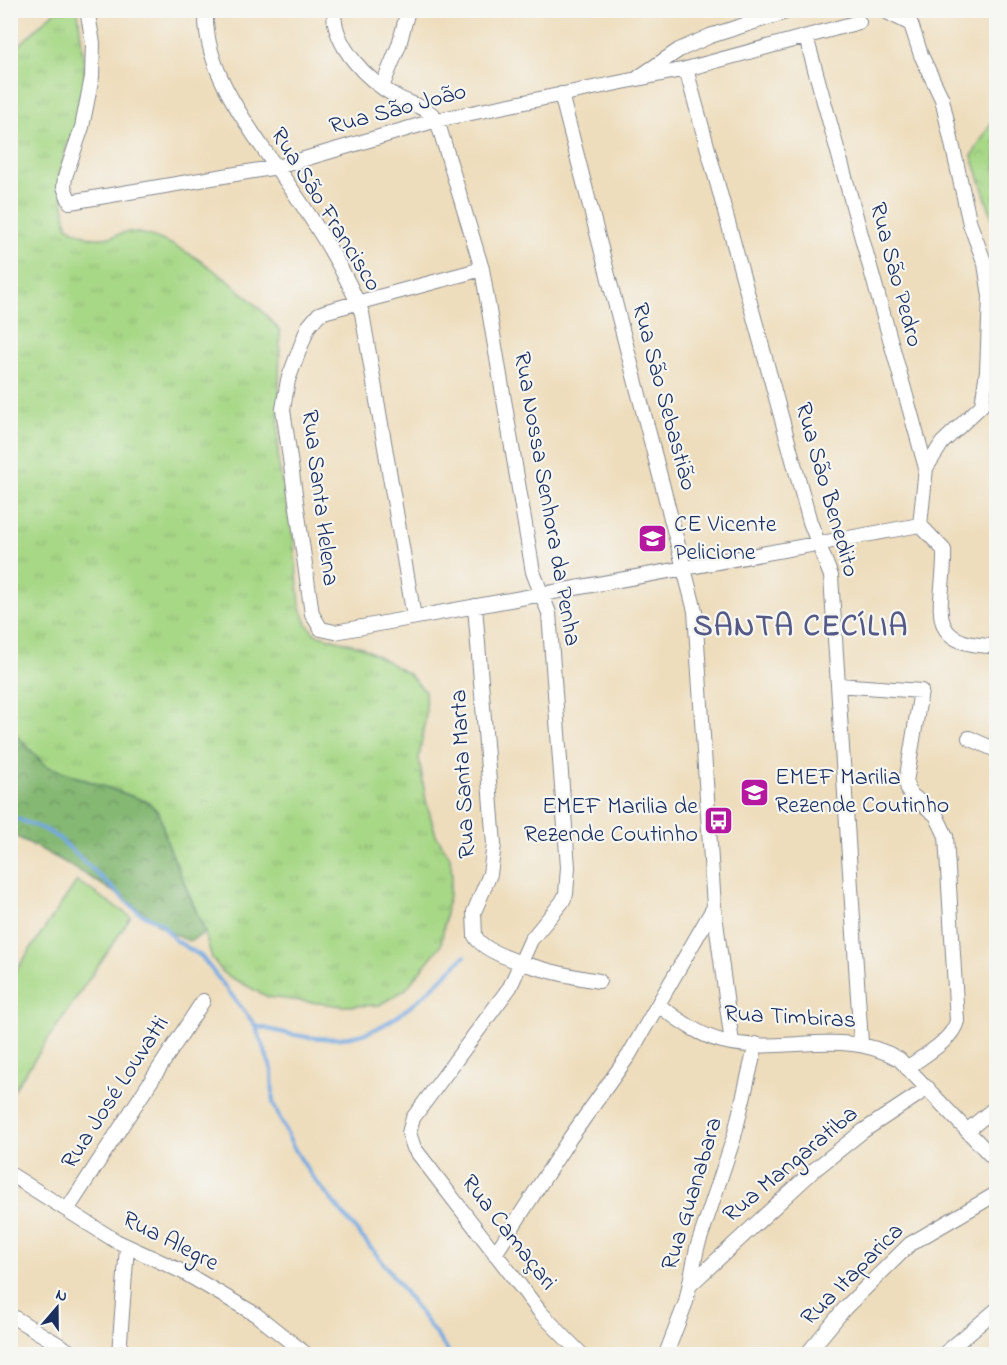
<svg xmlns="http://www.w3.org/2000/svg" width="1007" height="1365" font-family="'Indie Flower',sans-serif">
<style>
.grass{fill:url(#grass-tufts);stroke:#618472;stroke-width:1.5}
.forest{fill:url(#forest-crowns);stroke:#507468;stroke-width:1.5}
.park{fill:url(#park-crowns);stroke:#618472;stroke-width:1.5}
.pitch{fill:#a7d886;stroke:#618472;stroke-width:1.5}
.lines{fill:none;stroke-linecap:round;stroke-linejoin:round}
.stream{stroke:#73a8e1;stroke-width:4}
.minor-casing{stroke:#84868d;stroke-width:16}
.minor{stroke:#fff;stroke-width:14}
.labels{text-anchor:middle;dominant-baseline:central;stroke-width:4.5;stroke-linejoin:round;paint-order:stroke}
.street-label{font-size:24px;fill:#1b2f5e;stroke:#f6f6f2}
.poi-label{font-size:24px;fill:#1b2f5e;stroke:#f6f6f2;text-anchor:start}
.district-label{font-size:30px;font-weight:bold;letter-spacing:1.5px;fill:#545986;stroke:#f6f6f2}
</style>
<defs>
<pattern id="grass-tufts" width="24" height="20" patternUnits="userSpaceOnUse" patternTransform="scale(1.5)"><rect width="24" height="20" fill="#a7d886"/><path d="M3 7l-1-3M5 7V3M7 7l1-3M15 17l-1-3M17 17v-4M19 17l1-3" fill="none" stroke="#8fba76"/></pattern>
<pattern id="forest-crowns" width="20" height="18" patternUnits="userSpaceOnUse" patternTransform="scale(1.5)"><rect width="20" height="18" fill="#85b873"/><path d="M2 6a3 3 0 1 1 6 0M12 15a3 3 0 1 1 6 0" fill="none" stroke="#6c9662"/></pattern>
<pattern id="park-crowns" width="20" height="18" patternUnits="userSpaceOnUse" patternTransform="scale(1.5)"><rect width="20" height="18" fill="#a7d886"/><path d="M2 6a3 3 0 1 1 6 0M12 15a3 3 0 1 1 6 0" fill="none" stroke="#8fba76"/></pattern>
</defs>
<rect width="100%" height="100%" fill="#f6f6f2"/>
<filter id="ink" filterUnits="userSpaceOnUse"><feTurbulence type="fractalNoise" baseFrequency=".0167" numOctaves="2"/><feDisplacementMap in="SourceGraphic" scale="12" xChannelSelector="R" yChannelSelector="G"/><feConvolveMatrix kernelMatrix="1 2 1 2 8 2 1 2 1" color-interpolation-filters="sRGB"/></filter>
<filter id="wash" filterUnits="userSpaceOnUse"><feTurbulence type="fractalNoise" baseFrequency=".008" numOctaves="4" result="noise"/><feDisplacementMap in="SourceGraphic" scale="24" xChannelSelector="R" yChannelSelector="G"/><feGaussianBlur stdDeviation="1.35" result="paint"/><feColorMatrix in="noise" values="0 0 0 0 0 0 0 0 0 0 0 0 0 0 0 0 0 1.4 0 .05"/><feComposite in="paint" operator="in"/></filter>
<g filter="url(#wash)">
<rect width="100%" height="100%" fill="#eeddbc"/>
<path class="grass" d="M55,11h23l8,71 -5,29 -15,38 -6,27 7,50c17,10 27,16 47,10 6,-2 12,-5 18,-4 50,6 117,61 148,99l-2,130 15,75 7,69 7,19 8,10 47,13 47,27 16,17 1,23 -7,44 7,43 10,34 14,22 2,18 -11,70 -36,45 -26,15 -35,1 -76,-9 -44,-23 -12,-16 -9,-31 -36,-85 -8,-29 -11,-11 -102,-36 -29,-30 -6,-11 -1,-671z"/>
<path class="forest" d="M11,725l6,11 29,30 102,36 11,11 8,29 38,91 -15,8c-30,-10 -44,-29 -70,-45 -35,-23 -72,-44 -109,-62z"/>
<path class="park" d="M996,114v106l-4,-3 -20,-61z"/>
<path class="pitch" d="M77,881l54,36 -120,177v-116z"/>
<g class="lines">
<path class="stream" d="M10,816l36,14 14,9 78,73 23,11 14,17 26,16 54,69 17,45 1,33 19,42 19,30 74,90 65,89
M256,1026c34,9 76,19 110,7 37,-13 71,-51 99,-77"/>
</g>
</g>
<g filter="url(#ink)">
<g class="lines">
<defs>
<path id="minor" d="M87,10l6,33 -1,34 -10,50 -17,50 -1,10 6,15 207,-35 160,-47 249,-51 173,-47
M206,10c-3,57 39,112 70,157 31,43 66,96 86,146l52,304
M334,10c-1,37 34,71 63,87 14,8 30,9 40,23l45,149 51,303 16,41 19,254 -2,27 -4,8 -31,38 -21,47 -97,131 -4,15 5,15 127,165 40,41
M883,10l28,14 10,31 21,44 28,125 15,40 5,32 -3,75 -5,34 -40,38 -16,25
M806,37l120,431 -6,57
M686,69l124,453 21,54 30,467
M639,77l40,-27 31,-14 82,-26
M382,87l17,-42 9,-35
M561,94l134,517 19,296 18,136
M482,269l-155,42 -8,3 -11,13 -20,53 -5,29 29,205 9,15 14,3 585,-107
M920,525l24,25c2,52 -26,96 52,96
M475,606l19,238 -4,30 -16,38 1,24c12,24 98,41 124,45
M838,685l83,6 -15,91 3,11 27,22 10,21 11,185c-5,20 -34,35 -50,47
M969,738l27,12
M658,1005c20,14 40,30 64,36 61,15 119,-15 177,18l97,102
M968,1130l28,-23
M10,1174l106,67 67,31 72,42 51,40
M67,1210l136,-209
M495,1254l75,-116 59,-83 85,-148
M690,1285l124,-115 49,-39 65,-43
M10,1315l64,39
M119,1354l8,-107
M666,1354l20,-52 11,-54 37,-111 22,-93
M807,1354l38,-46 65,-64 86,-50
M944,1354l52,-44"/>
</defs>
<use href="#minor" class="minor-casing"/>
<use href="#minor" class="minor"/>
</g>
</g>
<defs>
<symbol id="school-square" viewBox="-11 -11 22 22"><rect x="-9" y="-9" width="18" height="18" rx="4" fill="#b5179e" stroke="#f6f6f2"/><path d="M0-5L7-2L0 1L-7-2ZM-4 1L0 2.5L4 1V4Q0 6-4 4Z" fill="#fff"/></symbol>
<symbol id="bus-square" viewBox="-11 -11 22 22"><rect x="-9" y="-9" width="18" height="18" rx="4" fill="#b5179e" stroke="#f6f6f2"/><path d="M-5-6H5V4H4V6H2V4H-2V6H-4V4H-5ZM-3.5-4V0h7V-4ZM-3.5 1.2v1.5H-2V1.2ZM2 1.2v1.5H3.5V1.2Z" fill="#fff"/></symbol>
</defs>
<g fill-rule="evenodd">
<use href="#school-square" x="636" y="522" width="33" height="33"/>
<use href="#school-square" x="738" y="776" width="33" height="33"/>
<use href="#bus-square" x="702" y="804" width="33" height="33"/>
</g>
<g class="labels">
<g class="street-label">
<text transform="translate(398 110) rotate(-15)">Rua São João</text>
<text transform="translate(325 210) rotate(58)">Rua São Francisco</text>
<text transform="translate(895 275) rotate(75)">Rua São Pedro</text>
<text transform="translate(663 397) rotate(75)">Rua São Sebastião</text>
<text transform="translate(826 490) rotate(74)">Rua São Benedito</text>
<text transform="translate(319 498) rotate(83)">Rua Santa Helena</text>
<text transform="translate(546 499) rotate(80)">Rua Nossa Senhora da Penha</text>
<text transform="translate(464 774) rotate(-93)">Rua Santa Marta</text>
<text transform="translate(790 1018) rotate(3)">Rua Timbiras</text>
<text transform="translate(116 1093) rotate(-57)">Rua José Louvatti</text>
<text transform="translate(791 1165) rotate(-40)">Rua Mangaratiba</text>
<text transform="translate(693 1194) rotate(-73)">Rua Guanabara</text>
<text transform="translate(508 1233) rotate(52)">Rua Camaçari</text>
<text transform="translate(170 1242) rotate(27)">Rua Alegre</text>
<text transform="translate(853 1275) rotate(-45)">Rua Itaparica</text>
</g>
<g class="poi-label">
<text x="674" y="525">CE Vicente<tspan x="674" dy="28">Pelicione</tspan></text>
<text x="775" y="778">EMEF Marilia<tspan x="775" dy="28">Rezende Coutinho</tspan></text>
<text x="698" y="807" text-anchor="end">EMEF Marilia de<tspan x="698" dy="28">Rezende Coutinho</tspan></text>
</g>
<g class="district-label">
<text x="801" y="628">SANTA CECÍLIA</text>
</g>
</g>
<rect width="1007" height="1365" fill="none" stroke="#f6f6f2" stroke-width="36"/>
<g transform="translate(57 1308) rotate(20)" stroke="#f6f6f2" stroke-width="4.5" paint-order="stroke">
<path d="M0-4.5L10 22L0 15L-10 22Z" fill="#1b2f5e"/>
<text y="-9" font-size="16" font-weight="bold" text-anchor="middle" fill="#1b2f5e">N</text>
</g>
</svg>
